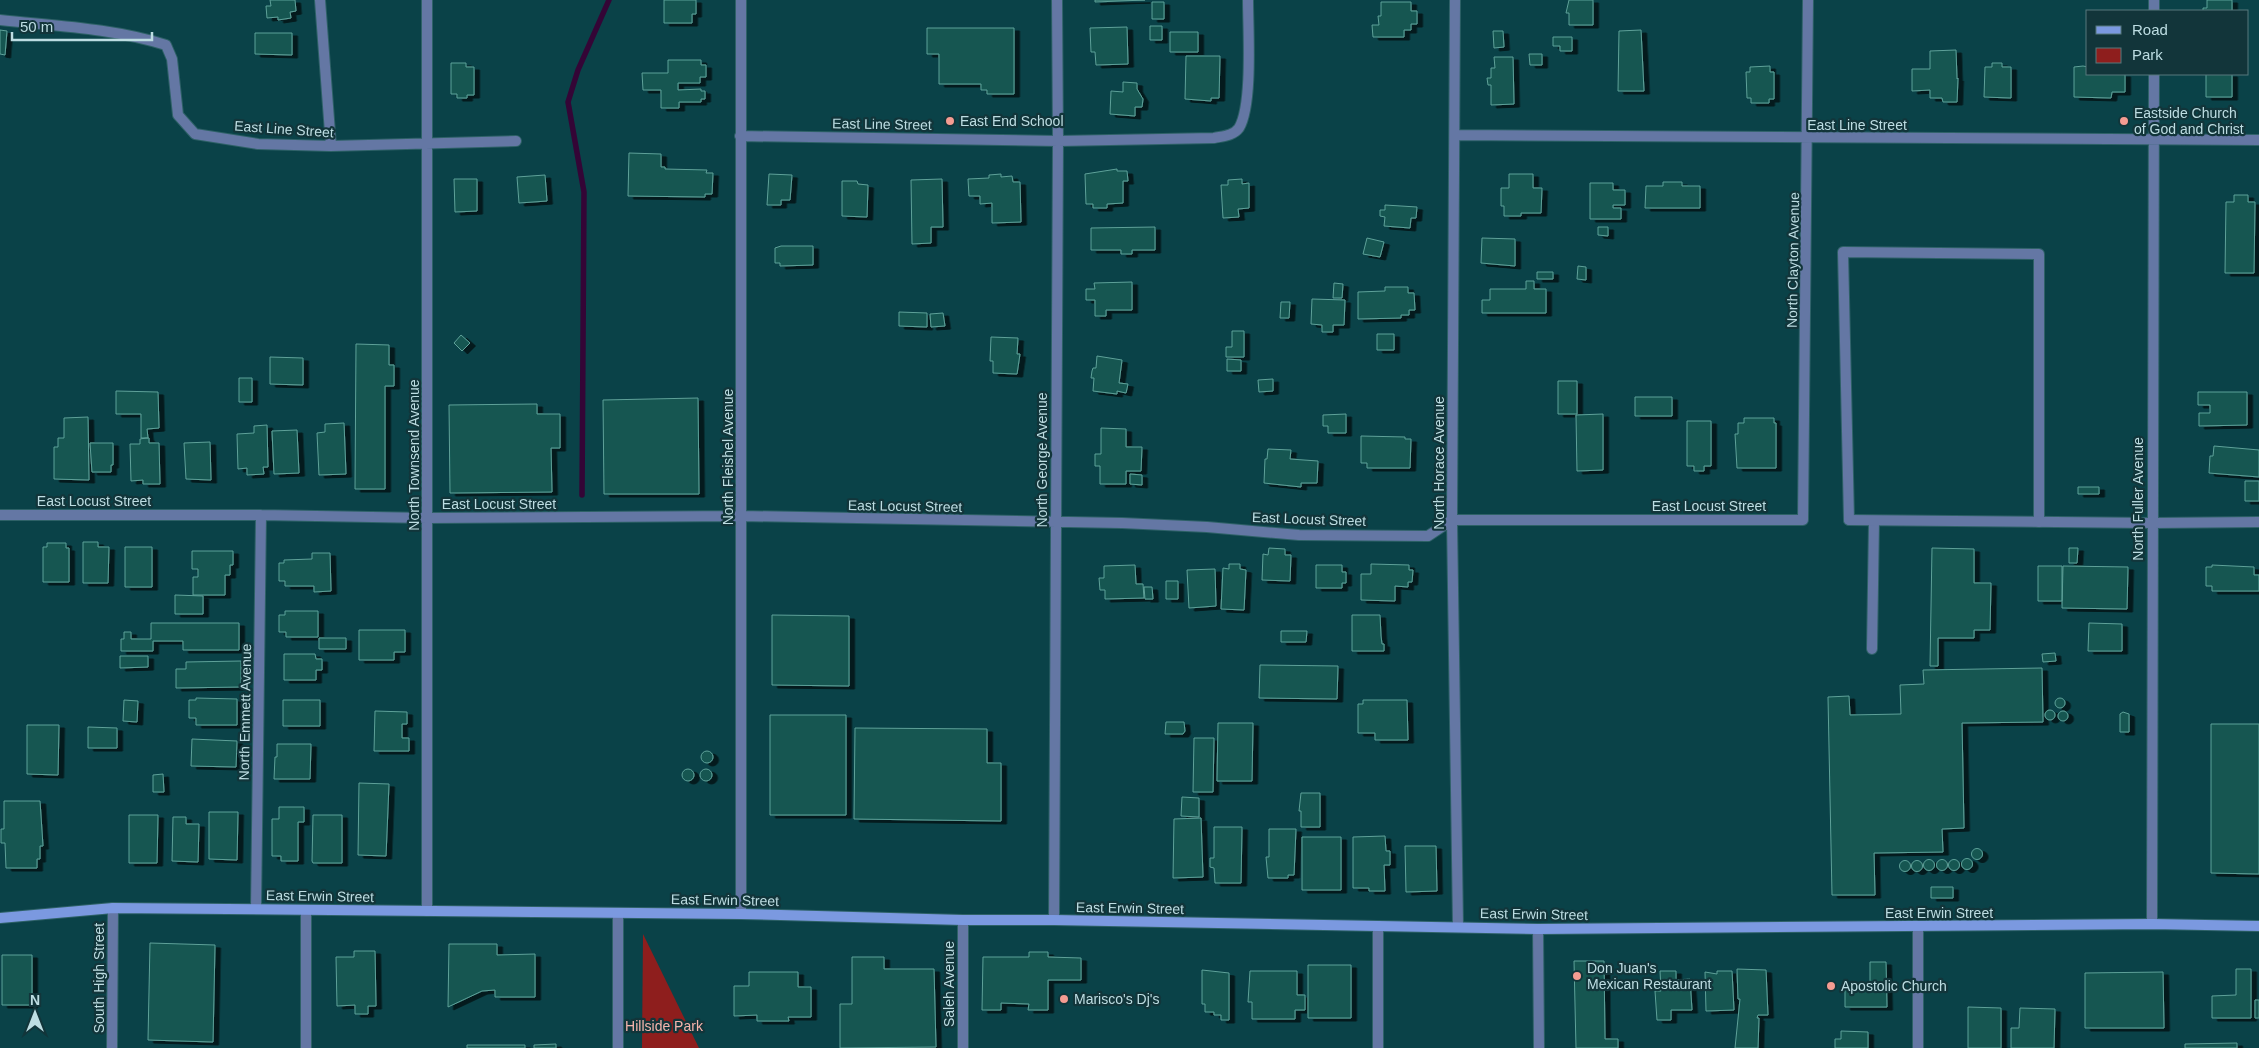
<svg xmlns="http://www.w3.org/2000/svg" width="2259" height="1048" font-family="Arial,sans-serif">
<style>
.green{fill:#8e1e1d}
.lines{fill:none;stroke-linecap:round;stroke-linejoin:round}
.stream{stroke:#340536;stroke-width:5.5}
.building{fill:#135651;stroke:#5fa199;filter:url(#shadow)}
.service-casing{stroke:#2e6167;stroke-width:12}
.minor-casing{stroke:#2e6167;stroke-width:12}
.tertiary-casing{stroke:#2e6167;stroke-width:12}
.secondary-casing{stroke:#2e6167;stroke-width:12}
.service{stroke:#6477a4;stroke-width:10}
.minor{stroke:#6477a4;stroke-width:10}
.tertiary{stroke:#6477a4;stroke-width:10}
.secondary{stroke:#7b99e0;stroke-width:10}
.poi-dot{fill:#f59c92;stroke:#12353a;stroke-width:2}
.labels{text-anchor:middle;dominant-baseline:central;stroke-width:4.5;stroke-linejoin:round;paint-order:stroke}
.poi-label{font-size:14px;fill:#bddde2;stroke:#12353a;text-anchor:start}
.street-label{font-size:14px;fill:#bddde2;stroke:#12353a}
.park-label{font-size:14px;fill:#f5b4ac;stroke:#12353a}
</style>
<defs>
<filter id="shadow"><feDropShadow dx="5.5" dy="3" stdDeviation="0" flood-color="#0009"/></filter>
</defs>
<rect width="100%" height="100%" fill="#0a4248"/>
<path class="green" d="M643,934l56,114h-57z"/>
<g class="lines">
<path class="stream" d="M582,495l2,-303 -16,-90 10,-32 31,-70"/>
</g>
<path class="building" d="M270,0h25l1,11 -6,1 1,6 -13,2v-3l-11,1 -1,-12h5z
M664,0h32v14h-4v9h-28z
M1095,0h50l-50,2z
M1569,0h24v25h-24v-12h-3z
M2207,0h25v11h-29v-3h4z
M1152,2h12v17h-12z
M1381,2h30v9h6v13h-6v6h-7v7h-31l-1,-12h7l-1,-9h3z
M1150,26h12v14h-12z
M1127,27l1,37 -32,1 -1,-13h-4l-1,-24z
M927,28h87v66h-27v-4h-6v-6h-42v-30h-12z
M0,30l7,1 -2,24 -5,-1z
M1641,30l3,61h-26l1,-60z
M1493,31h10l1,16 -10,1z
M1170,32h28v20h-28z
M255,33h37v22l-37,-1z
M1553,37h19v14h-12v-5h-7z
M1956,50l1,29 1,-1 -1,24h-14l-1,-4h-12v-8l-18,1v-22h18v-18z
M1529,54h13v11h-12z
M1186,56h34l-1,42h-8v3l-26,-2z
M1494,57h19l1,47 -23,1v-20h-3l-1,-7h4v-10h4z
M668,60h33v5h5v12h-6v6h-22v7l23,-1v2h4v8h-4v3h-22v6h-18v-18h-18l-1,-17h26z
M451,63h15v4h8v28h-7v3h-10v-4h-6z
M1992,63h10v4h9v31l-27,-1 1,-30h7z
M1770,66v6h4v27h-5v4h-18v-5h-4l-1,-26h4v-5z
M2083,66l5,1v7h37v18h-13l-1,6 -37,-1v-30z
M2206,74h26v23h-26z
M1123,82l14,1v6l6,10 -1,8h-7v9l-25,-2 1,-23 12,1z
M629,153l32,1v13h4v2l42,1 -1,3h7l-1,21h-7v3l-77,-1z
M1117,169v2h10l1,10h-5v22l-16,1v4h-14v-4h-7l-1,-30z
M769,174l23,1 -2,25h-9v5h-14z
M1001,174v3l11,-1 1,6h7l1,40 -29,1v-20l-12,1v-8h-11l-1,-17 21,-1v-3z
M1509,174h24v14h9l-1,25h-20v3h-17v-10h-3v-18h8z
M545,175l2,26 -28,2 -2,-26z
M454,179h23v32l-22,1z
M942,179l1,48h-12v16l-19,1 -1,-64z
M1242,179v5l7,-1v25l-11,1 1,8 -16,1 -2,-33h7v-5z
M842,181h15l1,3 10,1 -1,32 -25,-1z
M1663,182h19v4h18v22h-55l1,-22h17z
M1590,183h23v7h12v15h-12v3h8v11h-31z
M2234,195h14v7h7l-1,71h-29l1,-71h8z
M1385,205l32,2 -1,11h-5l-1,10 -26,-2 1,-9 -5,-1v-6h5z
M1155,227v23h-23v4h-11v-4h-30v-22z
M1598,227h10v9l-10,-1z
M1367,238l17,4 -4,15 -17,-3z
M1482,238l33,1v27l-34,-3z
M781,246h32v19l-33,1v-3h-5v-15z
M1578,266l8,1v13l-9,-1z
M1537,272h16v7h-16z
M1526,281h8v8h12v24h-64v-13h8v-11h36z
M1132,282v28h-26v6h-11v-16h-9v-11h9l-1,-6z
M1334,283l9,1 -1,14h-9z
M1385,287h23v6h6l1,17h-6v5h-8v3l-43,1v-27l27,-1z
M1312,299l33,1 -1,25h-11v7h-11v-7l-11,-1z
M1281,302h9l-1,16h-9z
M899,312l28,1v14l-28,-1z
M943,313l2,13 -14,1 -1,-13z
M1232,331h12v26h-18v-10h6z
M1377,334h17v16h-17z
M461,335l9,8 -8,8 -8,-8z
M991,337l27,1 -1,16h3l-3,20 -24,-1v-12h-3z
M356,344l33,1v20h5v21h-9v103h-30z
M1097,356l25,4 -3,23 9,1 -2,9 -9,-2v3l-24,-3 1,-13h-3l1,-7 1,-3h3z
M270,357l33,1v27l-33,-1z
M1227,359l14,1v11h-14z
M239,378h13v24h-13z
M1273,379v12l-14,1 -1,-12z
M1558,381h19v33h-19z
M116,391l42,1 1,36 -12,1 1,9h-7v-24h-25z
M2198,392h49v33l-48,1v-13h11v-8h-12z
M1635,397h37v19h-37z
M698,398l1,96h-95l-1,-94z
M537,404v10h23v34h-9l1,44 -102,1 -1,-88z
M1346,414v19h-18v-7h-5v-11z
M1603,414v56l-26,1 -1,-56z
M88,417l1,63 -35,-1v-32h4v-9h6v-20z
M1744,418h30v5h2v45h-39l-2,-34h3v-11h6z
M1687,421h24v45h-7v5h-10v-5h-7z
M344,423l2,51 -27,1 -2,-42 8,-1v-8z
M267,425l1,42h-5l1,7 -17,1v-7l-9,1 -1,-35 17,-1v-7z
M1101,428l25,1v18h16l-1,24h-15v13h-26v-18h-5v-12h6z
M297,430l2,43 -25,1 -2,-43z
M1361,436l44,1v2h6l-1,29h-43v-5h-6z
M146,438h3v5h10l1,41h-17v-4l-12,1 -1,-37h10v-5z
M210,442l1,38 -25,-1 -2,-36z
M90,443h23v22h-2v7h-19z
M2214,446l45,4v27l-50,-4 1,-17h3z
M1268,449l23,1 -1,9 28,2 -1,22h-16v4l-37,-4 1,-24h2z
M1130,474l12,1v10l-12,-1z
M2245,481h14v20h-14z
M2078,487h21v7h-21z
M83,542h15v5h11l-1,36h-25z
M47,543h19v5h3v34h-26v-35h4z
M125,547h27v40h-27z
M1269,548l16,1v6h6l-1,26 -28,-1 1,-26 5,1z
M1932,548l42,1v34h17l-1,47h-16v8h-36v28h-8z
M2069,548h9l-1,15h-8z
M192,551h41v14h-3v10h-5v20h-32v-18h5v-8h-6z
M312,553h18l1,38 -17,1v-6h-29v-5h-6v-18h5v-3l28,-1z
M1229,564h11v5l6,1 -2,40 -23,-1 2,-41 6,1z
M1371,564l38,1v5h4l-1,12h-4v5l-13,-1v15l-34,-1v-26h10z
M1135,565l1,19h7l1,14 -39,1v-9h-5l-1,-12h5v-12z
M1316,565h26v7h4v11h-4v5h-26z
M2212,565l42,2v8h5v16h-47v-5h-6v-19h6z
M2038,566h24v35h-24z
M2063,566l65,1 -1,42 -65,-1z
M1215,569l1,37 -27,2 -2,-38z
M1166,581h12v18h-12z
M1144,587h8l1,12h-8z
M175,595l28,1v18h-28z
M285,611h33v26h-32v-5h-7v-17h6z
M772,615l77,1v70l-77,-1z
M1352,615h28l1,21 1,8h2v7h-32z
M151,623h88v27h-56v-9h-30v10h-32v-12h3v-7h7v7h20z
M2089,623l33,1v27h-34z
M359,630h46v22h-11v8h-35z
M1281,631h26l-1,11h-25z
M319,638h27v11h-27z
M2055,653l1,8 -13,1 -1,-8z
M284,654h31l1,5h6v11h-6v10h-32z
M120,656h28v11l-28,1z
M241,661v26l-65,1v-19h10v-7z
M1260,665l78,1 -1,33 -78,-1z
M2042,668l1,54 -81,1 2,105 -22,1 1,23 -69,1 1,42h-43l-4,-198 21,-1 1,19 51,-1 -1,-29 24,-1 -1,-14z
M2055 703a5 5 0 1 1 10 0a5 5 0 1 1-10 0Z
M196,698l41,1v26h-41v-7h-7v-18h7z
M124,700l14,1 -1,21 -14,-1z
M283,700h37v26h-37z
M1363,700h44l1,40h-33v-7h-17v-29h5z
M2045 715a5 5 0 1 1 10 0a5 5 0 1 1-10 0Z
M2058 716a5 5 0 1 1 10 0a5 5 0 1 1-10 0Z
M375,711l32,1v12h-5v14h7v13h-35z
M2123,712l6,2v18h-9v-18z
M770,715h76v100h-76z
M1166,722h18l1,9 -2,3h-18z
M1218,723h35l-1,58h-35z
M2211,724h48v150l-48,-1z
M27,725h32l-1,50 -31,-1z
M88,727l29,1v20h-29z
M855,728l132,1v34h14v58l-147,-2z
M1194,738h20l-1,54h-20z
M192,739l45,2 -1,26 -45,-1z
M277,744h34l-1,35h-36l1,-22h2z
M701 757a6 6 0 1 1 12 0a6 6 0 1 1-12 0Z
M682 775a6 6 0 1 1 12 0a6 6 0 1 1-12 0Z
M700 775a6 6 0 1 1 12 0a6 6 0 1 1-12 0Z
M163,774l1,18h-11v-17z
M359,783l30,1 -3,72 -28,-1z
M1301,793h19v34h-19v-16h-2z
M1182,797l17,1v19l-18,-1z
M4,801h36l3,45h-3v13h-3v9h-31l-1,-25h-4v-14h3z
M279,807h25v15h-6v39h-17v-5h-9v-37h7z
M209,812h29l-1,48 -28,-1z
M129,815h29l-1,48h-28z
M313,815h29v48h-29l-1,-2z
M173,817h13v7h13l-1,38 -26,-1z
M1201,818l2,59 -30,1 1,-59z
M1214,827h28l-1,56h-26l-1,-15 -4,-1v-9h4z
M1269,829h27l-2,46h-6v3h-20l-2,-21h3z
M1385,836l1,15h4v14h-6l1,26h-16v-3h-16v-51z
M1302,837h39v53h-39z
M1405,846h31l1,45 -31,1z
M1971.5 854a5.5 5.5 0 1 1 11 0a5.5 5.5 0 1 1-11 0Z
M1961.5 864a5.5 5.5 0 1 1 11 0a5.5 5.5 0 1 1-11 0Z
M1948.5 865a5.5 5.5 0 1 1 11 0a5.5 5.5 0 1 1-11 0Z
M1923.5 865a5.5 5.5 0 1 1 11 0a5.5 5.5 0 1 1-11 0Z
M1936.5 865a5.5 5.5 0 1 1 11 0a5.5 5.5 0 1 1-11 0Z
M1911.5 866a5.5 5.5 0 1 1 11 0a5.5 5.5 0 1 1-11 0Z
M1899.5 866a5.5 5.5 0 1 1 11 0a5.5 5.5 0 1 1-11 0Z
M1931,887h22v11h-22z
M150,943l65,2 -2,97 -65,-2z
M449,944h48v11l38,-1v43h-40v-7l-13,1 -34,16z
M354,951h21l1,55h-8v8h-13v-9l-18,1 -1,-49h18z
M1029,952h19v5l33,1v22h-33v30h-20l1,-6 -28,-1v7h-19l1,-53h46z
M2,955h30v50h-30z
M852,957h32v12h50l2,78 -96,1v-44h12z
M1574,961h30l1,78h13v9h-42z
M1870,962h16l1,45h-42v-23h25z
M1308,965h43v53h-43z
M1737,969l29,1 2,45h-10l-1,3h2l-1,30h-23l5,-49h-2z
M2236,969h15v49h-39v-22l24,-1z
M1202,970l27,3v47h-8v-5h-7v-3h-9v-8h-3z
M1250,971h47v24h8v15h-10v9h-43v-17h-4z
M1660,971h16v9l14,-1 2,31h-21v10h-14l-2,-29h6z
M1717,971h15l2,39 -28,1 -1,-39 12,2z
M749,972h49v15h13v30h-23l1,4h-32v-6l-23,1v-30h15z
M2163,972l1,56h-79v-55z
M2255,1000h4v18h-4z
M1968,1007l33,1v40h-33z
M2020,1008l35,1 -1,39h-43v-20h8z
M1841,1031l27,1v16h-33v-9h6z
M2237,1043v5h-52v-4z
M556,1044v4h-22v-3z
M467,1045h58v3h-58z"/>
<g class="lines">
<defs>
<path id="service" d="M1849,520l-6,-268 196,2v268
M1872,649l2,-128"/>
<path id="minor" d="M320,0l11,146
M1455,0l-3,520 6,406
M2154,0v11
M0,20c55,6 112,8 166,25l6,14 6,56 17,19 63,10 73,2 185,-5
M1455,135l804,5
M740,136l318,5 156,-3c9,-2 19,-2 25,-10 14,-23 9,-99 9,-128
M0,515h261l166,3 315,-2 380,7 85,4 92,8 129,1 24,-16h351l5,-520
M1849,520l303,3 107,-1
M256,909l5,-394
M427,911v-911
M741,914v-914
M1054,920l4,-779 -1,-141
M2152,924l2,-850
M1918,927v121
M1538,929l1,119
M112,1048l1,-140
M306,1048v-138
M618,1048v-135
M963,1048v-128"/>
<path id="tertiary" d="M1378,926v122"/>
<path id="secondary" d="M0,918l113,-10 628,6 222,6h91l484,9 614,-5 107,2"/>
</defs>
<use href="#service" class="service-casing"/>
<use href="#minor" class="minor-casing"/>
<use href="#tertiary" class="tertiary-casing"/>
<use href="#secondary" class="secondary-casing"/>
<use href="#service" class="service"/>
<use href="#minor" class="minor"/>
<use href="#tertiary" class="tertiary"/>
<use href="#secondary" class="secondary"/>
</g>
<g class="poi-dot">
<circle cx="950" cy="121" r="5"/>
<circle cx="2124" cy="121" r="5"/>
<circle cx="1577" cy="976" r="5"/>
<circle cx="1831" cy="986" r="5"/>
<circle cx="1064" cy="999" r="5"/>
</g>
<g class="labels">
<g class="poi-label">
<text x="2134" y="113">Eastside Church<tspan x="2134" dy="16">of God and Christ</tspan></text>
<text x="960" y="121">East End School</text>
<text x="1587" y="968">Don Juan's<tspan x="1587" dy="16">Mexican Restaurant</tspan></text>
<text x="1841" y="986">Apostolic Church</text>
<text x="1074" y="999">Marisco's Dj's</text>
</g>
<g class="street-label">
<text transform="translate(882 124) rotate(1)">East Line Street</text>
<text x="1857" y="125">East Line Street</text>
<text transform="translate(284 129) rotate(4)">East Line Street</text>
<text transform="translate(1793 260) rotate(-89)">North Clayton Avenue</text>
<text transform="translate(414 455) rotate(-90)">North Townsend Avenue</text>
<text transform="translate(728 457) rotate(-90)">North Fleishel Avenue</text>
<text transform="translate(1042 460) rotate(-90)">North George Avenue</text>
<text transform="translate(1439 463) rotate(-90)">North Horace Avenue</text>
<text transform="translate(2138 499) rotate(-90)">North Fuller Avenue</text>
<text x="94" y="501">East Locust Street</text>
<text x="499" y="504">East Locust Street</text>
<text transform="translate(905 506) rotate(1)">East Locust Street</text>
<text x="1709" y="506">East Locust Street</text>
<text transform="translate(1309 519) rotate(2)">East Locust Street</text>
<text transform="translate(245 712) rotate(-89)">North Emmett Avenue</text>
<text transform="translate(320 896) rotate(1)">East Erwin Street</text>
<text transform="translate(725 900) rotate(1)">East Erwin Street</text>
<text transform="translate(1130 908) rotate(1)">East Erwin Street</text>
<text x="1939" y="913">East Erwin Street</text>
<text transform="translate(1534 914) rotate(1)">East Erwin Street</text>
<text transform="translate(99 978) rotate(-90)">South High Street</text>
<text transform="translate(949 984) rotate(-90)">Saleh Avenue</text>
</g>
<g class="park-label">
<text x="664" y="1026">Hillside Park</text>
</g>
</g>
<rect x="2086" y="10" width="162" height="65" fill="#12353a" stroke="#56787d"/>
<rect x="2096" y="26" width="25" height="8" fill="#7b99e0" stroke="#56787d"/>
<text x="2132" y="35" font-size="15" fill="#bddde2">Road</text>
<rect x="2096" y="48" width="25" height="15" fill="#8e1e1d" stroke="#56787d"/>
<text x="2132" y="60" font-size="15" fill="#bddde2">Park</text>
<g transform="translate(35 1013)" stroke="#12353a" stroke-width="4" paint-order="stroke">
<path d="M0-4L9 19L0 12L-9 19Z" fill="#bddde2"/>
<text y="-8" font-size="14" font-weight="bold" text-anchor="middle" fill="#bddde2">N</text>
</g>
<path d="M12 32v8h140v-8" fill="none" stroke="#bddde2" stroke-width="2.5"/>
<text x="20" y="32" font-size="15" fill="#bddde2" stroke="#12353a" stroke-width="4" paint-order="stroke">50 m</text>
</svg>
